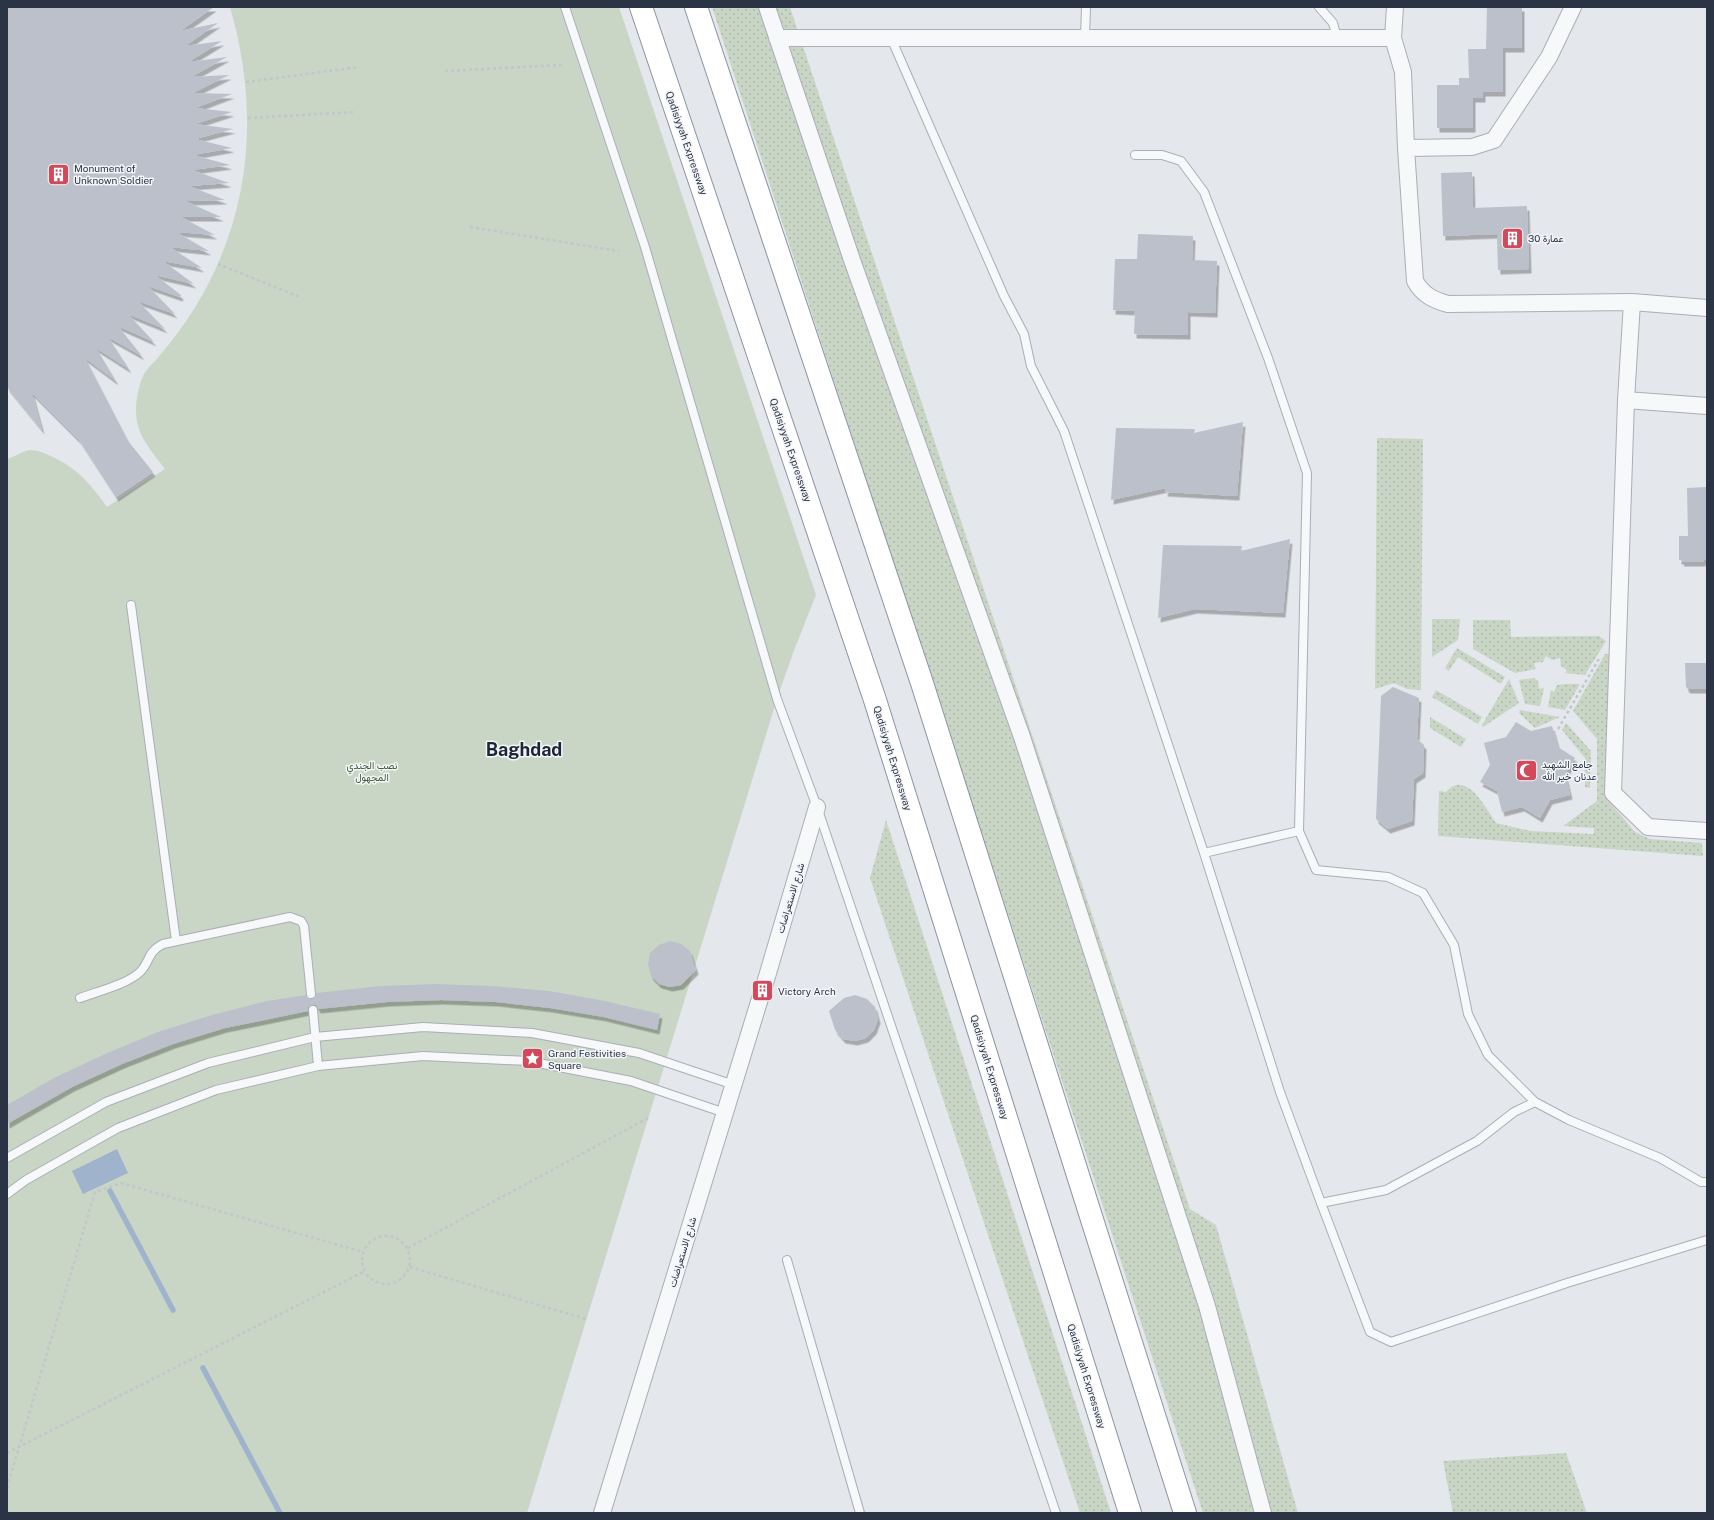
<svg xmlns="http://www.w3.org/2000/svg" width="1714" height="1520" font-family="'Public Sans',Vazirmatn,sans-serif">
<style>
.grass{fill:url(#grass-dots)}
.green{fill:#c9d6c5}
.water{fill:#9fb4cc}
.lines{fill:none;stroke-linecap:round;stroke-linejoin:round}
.stream{stroke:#9fb4cc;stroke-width:5.5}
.building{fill:#bbc0ca;filter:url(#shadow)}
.lane-casing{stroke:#a9aeb7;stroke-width:10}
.street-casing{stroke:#a9aeb7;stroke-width:18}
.highway-casing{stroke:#8b94a3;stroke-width:24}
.path{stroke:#c2c5cb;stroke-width:2.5;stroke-dasharray:3 3;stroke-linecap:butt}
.lane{stroke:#f7f8fa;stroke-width:8}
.street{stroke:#f7f8fa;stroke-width:16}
.highway{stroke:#fff;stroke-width:22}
.labels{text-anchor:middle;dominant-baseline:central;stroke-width:3;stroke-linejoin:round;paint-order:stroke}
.street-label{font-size:10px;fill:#2b3445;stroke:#f4f6f9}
.poi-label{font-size:10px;fill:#2b3445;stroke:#f4f6f9;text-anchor:start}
.park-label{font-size:10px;fill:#3f6138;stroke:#f4f6f9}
.town-label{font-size:18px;font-weight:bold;fill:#1d2536;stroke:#f4f6f9}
</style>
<defs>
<pattern id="grass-dots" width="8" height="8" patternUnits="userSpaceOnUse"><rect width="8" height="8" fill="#c9d6c5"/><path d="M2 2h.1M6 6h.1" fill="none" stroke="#adb8ab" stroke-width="1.8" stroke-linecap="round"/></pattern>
<filter id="shadow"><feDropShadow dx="2.5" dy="4.5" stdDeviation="0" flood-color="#0004"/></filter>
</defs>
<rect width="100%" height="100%" fill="#e4e7ec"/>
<path class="grass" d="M712,7h78l400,1202 26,16 82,288h-95z
M1377,438l46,1 -2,251 -14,-1 -13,-6 -19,6z
M1432,619h28l-2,21 -26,17z
M1473,620h37l1,17 88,-1 7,5 -21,34 -20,-2 2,-3 -6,-4 -1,-8 -8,2 -6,-4 -3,6 -9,1 2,6 -21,4 -42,-24z
M1457,648l48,29 -4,7 -43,-27 -9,14 -4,-3z
M1605,654h9l-5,147 26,31 15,7 52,4 1,13 -265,-20 1,-45 7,1c20,-23 39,15 50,31l34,8 64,3v-6l-31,-2 34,-25v-62l-24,-28z
M1534,678l4,3 1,8 5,-1 -4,18 -15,-2 -6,-24z
M1509,679l10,24 -36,24 -1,-2z
M1565,684h15l-15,26 -17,-3 3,-17 3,2 3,-7z
M1436,690l46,27 -4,7 -46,-27z
M1520,710l40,7 -25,11 -16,-15z
M1430,717l36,22 -5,8 -31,-19z
M1566,723l25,28 -1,37 -5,-1v-29l-23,-28z
M886,820l225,693h-31l-210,-635z
M1566,1453l21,60h-134l-10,-52z"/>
<path class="green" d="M230,7h389l197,588 -23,58 -16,46 -250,814h-520v-1054c7,-2 16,-8 23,-9 7,0 15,3 21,6 25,11 40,28 56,51l58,-38c-19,-25 -33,-39 -28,-72 2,-8 4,-20 9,-26 4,-6 10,-10 14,-16 12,-14 24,-30 34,-46 58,-93 66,-198 36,-302z"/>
<path class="water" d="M117,1149l11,24 -45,21 -11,-23z"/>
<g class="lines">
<path class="stream" d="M110,1191l63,119
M203,1368l77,145"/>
</g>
<path class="building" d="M7,7h207l-34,24 38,-8 -33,23 37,-5 -34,21 39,-5 -36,20 38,-2 -36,18 39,1 -37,14 37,4 -37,12 38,5 -38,10 37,9 -39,7 37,10 -38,5 37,13 -40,3 36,14 -40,1 36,16h-40l34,18 -39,-3 33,19 -39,-4 32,21 -39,-7 31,23 -39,-9 26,20 -1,2 -32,-11 27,28 -37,-13 27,28 -37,-15 26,28 -36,-16 24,30 -34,-19 21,32 -33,-21 20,33 -31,-23 43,83 25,31 -37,25 -37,-57 -47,-47 10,37 -35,-43z
M1487,7h35v41h-19v44h-20v6h-10v30h-36v-43h22v-7h10l-1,-29h18z
M1472,172l1,36 54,-2 2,63 -31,1 -1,-36 -54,2 -2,-63z
M1138,234l55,2 -1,24 25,1 -2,52 -27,-1v23l-54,-1 1,-23 -22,-1 2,-51h22z
M1243,422l-6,74 -72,-4 1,-4 -55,12 5,-72 79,1 -1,4z
M1707,487v73h-3l-1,2h-22l1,-2h-3v-24h9l-1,-48z
M1290,539l-7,74 -88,-4 -37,9 5,-73 79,1 -1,5z
M1685,663h22v26h-19l-2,-2z
M1393,687l26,11 -2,41 7,6 -1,28 -9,6 -2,42 -24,8 -12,-10 5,-123z
M1516,722l15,9 21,-5 6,21 17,11 -10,16 5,21 -20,5 -10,18 -18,-11 -20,5 -5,-21 -17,-9 10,-17 -6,-22 22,-6z
M670,941l11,3 9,7 6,19 -15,15 -11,2 -11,-3 -8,-8 -3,-12 2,-11 9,-8z
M436,984l57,2 56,5 56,10 55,13 -3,16 -53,-13 -54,-9 -54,-6 -55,-2 -54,2 -69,7 -2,-4h-4l-4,2v4l-83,17 -52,16 -51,20 -50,23 -65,37v-19l47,-27 51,-24 53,-22 54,-17 55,-14 39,-6 2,4h4l4,-2v-4l64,-7z
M855,995l12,4 8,8 3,12 -4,11 -8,8 -11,3 -12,-2 -8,-9 -6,-19 15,-13z"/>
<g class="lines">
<defs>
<path id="lane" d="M565,7l80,240 132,452 40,108 239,706
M1319,7l14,16 4,15
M891,38l113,258 20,38 7,32 33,65 140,422 76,239 41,111 65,-13 91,-49 37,-29 21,-10 34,18 91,38 41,24h6
M1085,38l1,-31
M1135,155h27l19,6 23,31 64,166 39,115 -8,358 17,39 72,7 35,16 31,52 14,69 20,41 47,47
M131,605l45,336
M1204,853l95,-22
M80,998c16,-6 48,-14 60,-26 11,-11 6,-19 23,-28l127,-27 11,4 3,5 7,68
M313,1010l5,56
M7,1158l99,-56 102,-39 107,-26 108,-10 109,6 107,20 95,32
M7,1194l19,-14 92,-52 98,-38 102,-24 105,-10 105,5 103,20 94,32
M1321,1203l49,129 21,10 176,-59 140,-43
M787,1260l73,253"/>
<path id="street" d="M767,7l85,253 170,477 185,569 56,207
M1395,7l-2,31 10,34 3,76 9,133c8,14 18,19 33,23l184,-2 75,6
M777,38h616
M1406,148l66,-1 22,-7 55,-83 24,-50
M1632,302l-6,98 -13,393 35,34 59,4
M1626,400l81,6
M763,990l54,-183
M602,1513l160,-521"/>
<path id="highway" d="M641,7l234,693 255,813
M696,7l226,676 263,830"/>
</defs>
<use href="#lane" class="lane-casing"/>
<use href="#street" class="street-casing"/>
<use href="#highway" class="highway-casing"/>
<path class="path" d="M445,71l117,-6
M246,82l113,-15
M248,118l107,-6
M470,227l149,24
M218,264l82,33
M1558,729l42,-72
M362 1260a24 24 0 1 1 48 0a24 24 0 1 1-48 0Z
M408,1248l240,-130
M410,1267l176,52
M7,1453l358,-182
M7,1488l88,-296 26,-9 242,69"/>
<use href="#lane" class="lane"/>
<use href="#street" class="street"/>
<use href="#highway" class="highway"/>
</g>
<defs>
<symbol id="building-square" viewBox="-11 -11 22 22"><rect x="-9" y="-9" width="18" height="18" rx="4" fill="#d1495b" stroke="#f4f6f9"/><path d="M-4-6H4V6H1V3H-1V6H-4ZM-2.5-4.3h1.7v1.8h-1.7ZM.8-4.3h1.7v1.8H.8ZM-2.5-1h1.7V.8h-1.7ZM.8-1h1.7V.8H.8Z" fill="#fff"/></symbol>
<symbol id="mosque-square" viewBox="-11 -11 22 22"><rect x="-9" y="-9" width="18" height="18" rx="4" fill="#d1495b" stroke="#f4f6f9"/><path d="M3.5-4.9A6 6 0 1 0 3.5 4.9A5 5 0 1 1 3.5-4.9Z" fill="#fff"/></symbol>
<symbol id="sight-square" viewBox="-11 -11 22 22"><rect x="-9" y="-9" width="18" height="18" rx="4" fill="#d1495b" stroke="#f4f6f9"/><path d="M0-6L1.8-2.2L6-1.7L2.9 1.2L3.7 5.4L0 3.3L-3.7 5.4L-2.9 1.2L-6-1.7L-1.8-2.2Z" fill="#fff"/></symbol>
</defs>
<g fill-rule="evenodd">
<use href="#building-square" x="46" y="162" width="25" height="25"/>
<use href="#building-square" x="1500" y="226" width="25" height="25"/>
<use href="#mosque-square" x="1514" y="758" width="25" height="25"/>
<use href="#building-square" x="750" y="978" width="25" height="25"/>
<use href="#sight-square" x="520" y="1046" width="25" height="25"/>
</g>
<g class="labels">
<g class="street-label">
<text transform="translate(687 143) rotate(71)">Qadisiyyah Expressway</text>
<text transform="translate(791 450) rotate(71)">Qadisiyyah Expressway</text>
<text transform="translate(893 758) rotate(73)">Qadisiyyah Expressway</text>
<text transform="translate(790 898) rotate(-73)">شارع الاستعراضات</text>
<text transform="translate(990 1067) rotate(73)">Qadisiyyah Expressway</text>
<text transform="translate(682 1252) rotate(-73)">شارع الاستعراضات</text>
<text transform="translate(1087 1376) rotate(73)">Qadisiyyah Expressway</text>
</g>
<g class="poi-label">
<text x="74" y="168">Monument of<tspan x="74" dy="12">Unknown Soldier</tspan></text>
<text x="1528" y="238">عمارة 30</text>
<text x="1542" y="764">جامع الشهيد<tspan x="1542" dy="12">عدنان خير الله</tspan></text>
<text x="778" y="991">Victory Arch</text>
<text x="548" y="1053">Grand Festivities<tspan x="548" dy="12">Square</tspan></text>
</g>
<g class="park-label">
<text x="372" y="765">نصب الجندي<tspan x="372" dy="12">المجهول</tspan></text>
</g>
<g class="town-label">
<text x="524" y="749">Baghdad</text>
</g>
</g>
<rect width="1714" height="1520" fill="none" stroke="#2b3445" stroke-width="16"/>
</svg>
